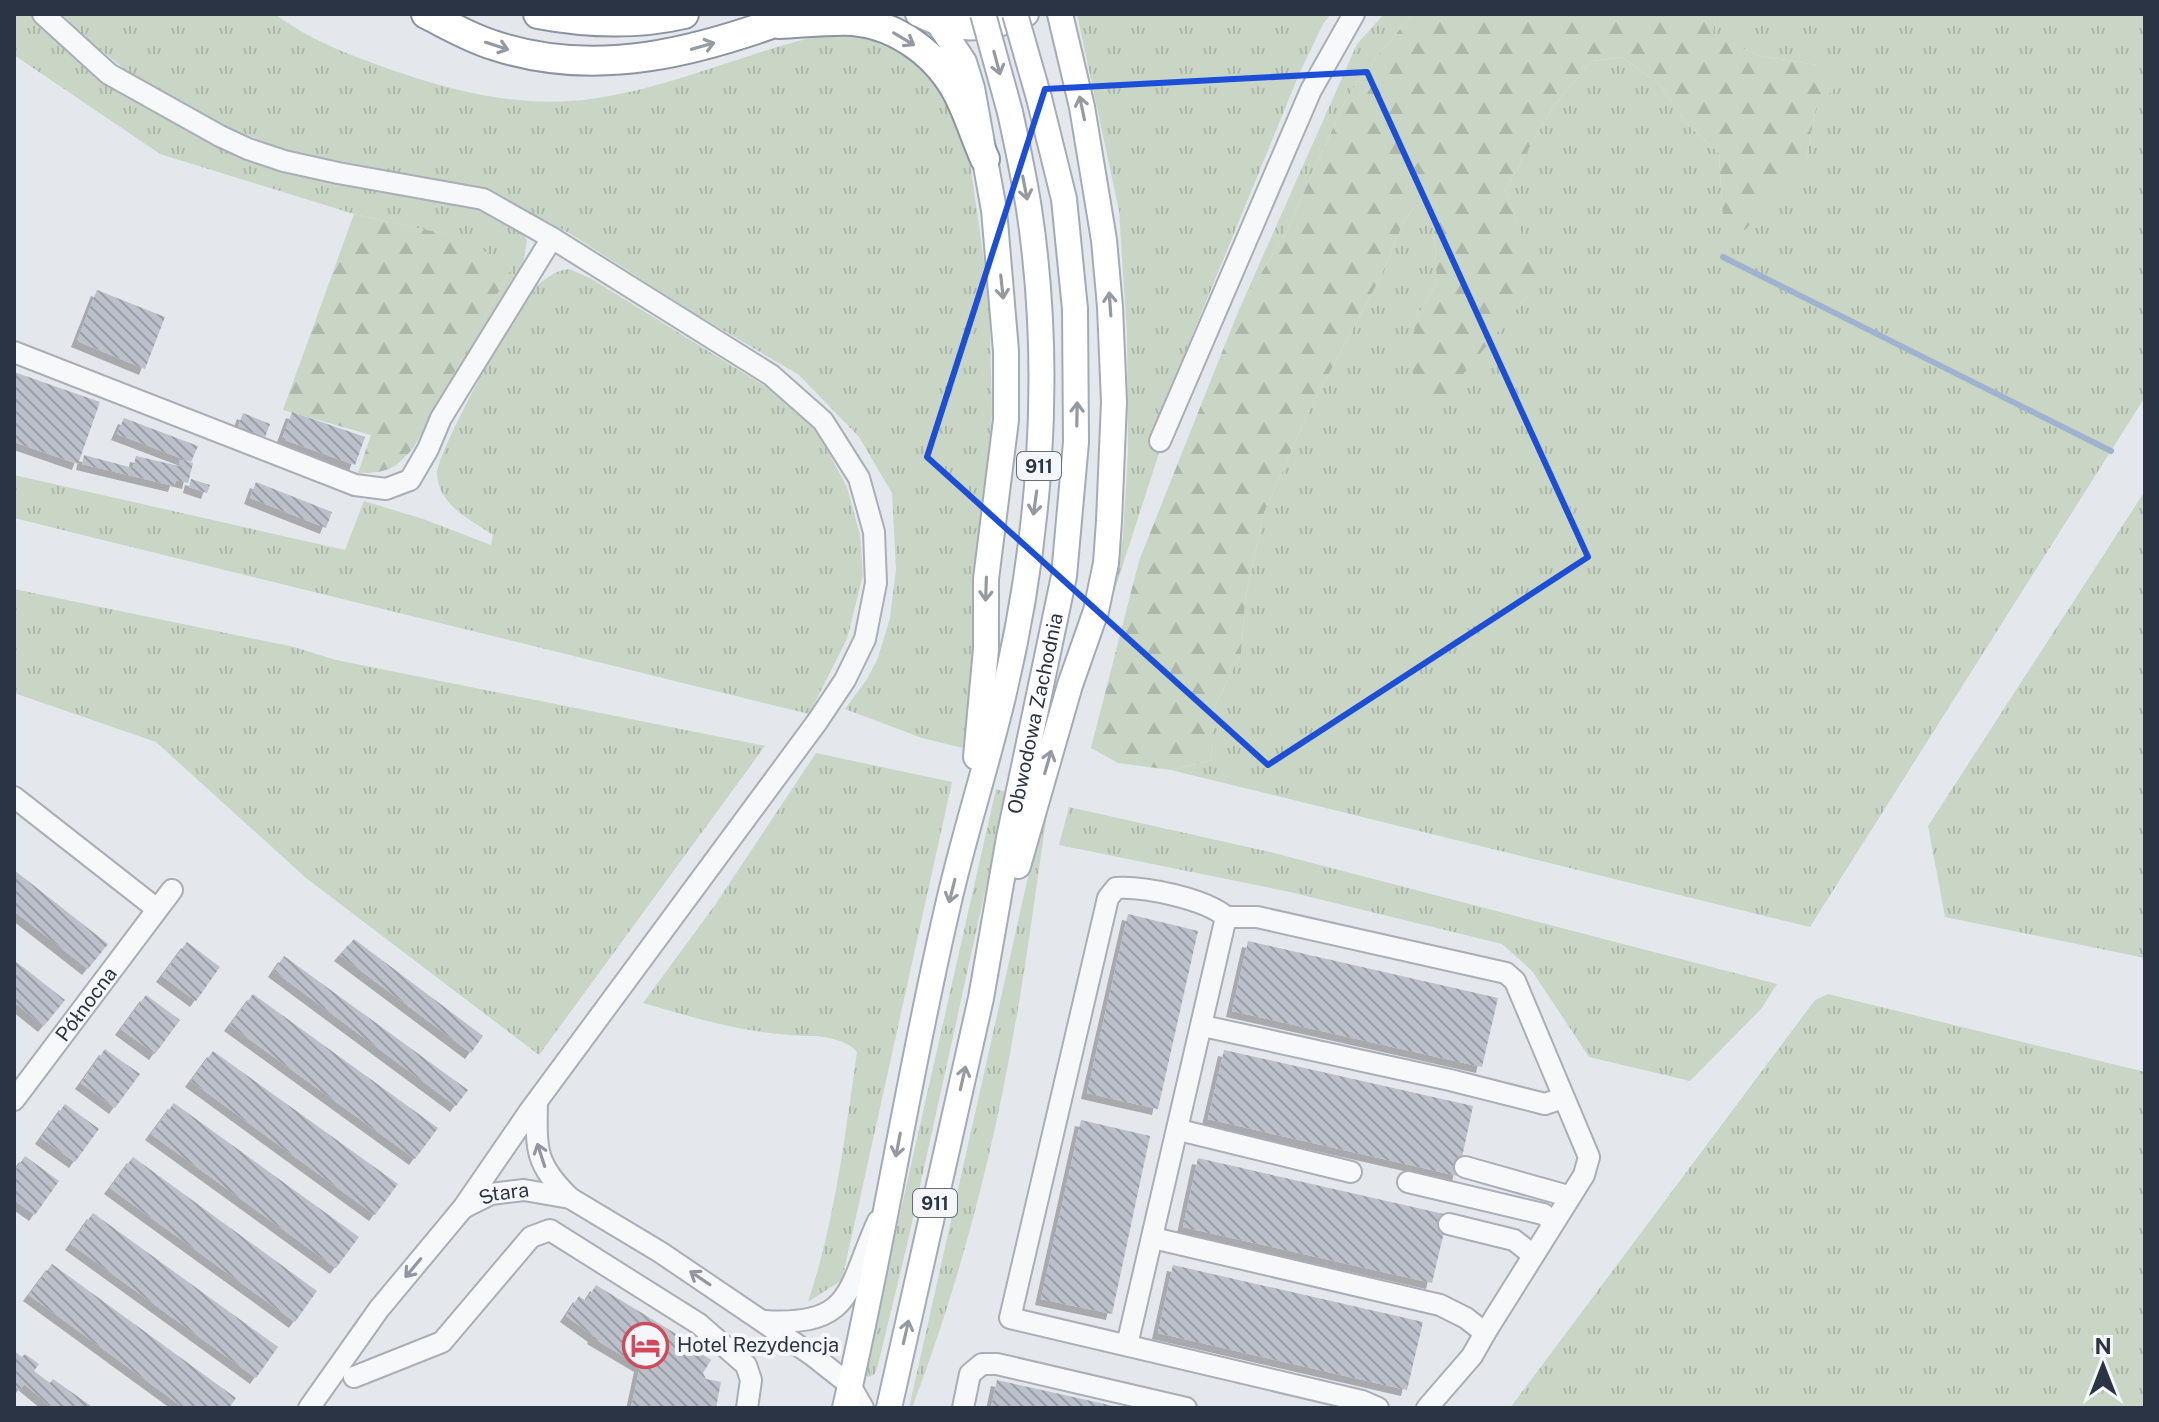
<svg xmlns="http://www.w3.org/2000/svg" width="2159" height="1422" font-family="'Public Sans',sans-serif">
<style>
.grass{fill:url(#grass-tufts)}
.forest{fill:url(#forest-firs)}
.lines{fill:none;stroke-linecap:round;stroke-linejoin:round}
.stream{stroke:#9fb4cc;stroke-width:6}
.building{fill:url(#building-back-hatch);filter:url(#shadow)}
.minor-casing{stroke:#a9aeb7;stroke-width:24}
.major-casing{stroke:#a3abb8;stroke-width:28}
.highway-casing{stroke:#8b94a3;stroke-width:32}
.minor{stroke:#f7f8fa;stroke-width:20}
.major{stroke:#fff;stroke-width:24}
.highway{stroke:#fff;stroke-width:28}
.major-bridge-casing{stroke:#a3abb8;stroke-width:28;stroke-linecap:butt}
.major-bridge{stroke:#fff;stroke-width:24}
.oneway{stroke:#959aa2}
.oneway2{stroke:#9196a0}
.marked{fill:none;stroke:#1d4ed8;stroke-width:6;stroke-linejoin:round}
.labels{text-anchor:middle;dominant-baseline:central;stroke-width:8;stroke-linejoin:round;paint-order:stroke}
.shield{fill:#f4f6f9;stroke:#676e7b;stroke-width:2}
.shield-label{font-size:18px;font-weight:bold;fill:#2b3445}
.street-label{font-size:20px;fill:#2b3445;stroke:#f4f6f9}
.poi-label{font-size:20px;fill:#2b3445;stroke:#f4f6f9;text-anchor:start}
</style>
<defs>
<pattern id="grass-tufts" width="24" height="20" patternUnits="userSpaceOnUse" patternTransform="scale(2)"><rect width="24" height="20" fill="#c9d6c5"/><path d="M3 7l-1-3M5 7V3M7 7l1-3M15 17l-1-3M17 17v-4M19 17l1-3" fill="none" stroke="#adb8ab"/></pattern>
<pattern id="forest-firs" width="22" height="20" patternUnits="userSpaceOnUse" patternTransform="scale(2)"><rect width="22" height="20" fill="#c9d6c5"/><path d="M5 1l3.5 6h-7zM16 11l3.5 6h-7z" fill="#adb8ab"/></pattern>
<pattern id="building-back-hatch" width="6" height="6" patternUnits="userSpaceOnUse" patternTransform="scale(2)"><rect width="6" height="6" fill="#bbc0ca"/><path d="M-1 5l2 2M0 0l6 6M5-1l2 2" fill="none" stroke="#989da6"/></pattern>
<filter id="shadow"><feDropShadow dx="-6" dy="6" stdDeviation="0" flood-color="#0004"/></filter>
</defs>
<rect width="100%" height="100%" fill="#e4e7ec"/>
<path class="grass" d="M14,14h20l150,112 292,80 40,19 11,15 -4,24 -86,140 75,-137 -54,-30 -104,-23 -194,-60 -146,-99z
M62,14h213c36,27 77,42 120,57 63,22 128,37 196,28 82,-11 159,-49 240,-66l32,1 31,10 42,34 29,62 5,23 19,132 3,118 -22,294 -7,41 -41,-10 -77,-29 22,-30 11,-21 12,-40 6,-49 -4,-76 -33,-56 -60,-62 -105,-62 -125,-80 -60,-31 -214,-48 -68,-27 -84,-43 -61,-49z
M1077,14h254l-8,10 -23,48 -149,364 8,17 -53,164 17,-80 5,-85 -1,-118 -8,-123z
M1384,14h29l-52,61 -17,29 -59,130 -47,78 119,-268z
M1715,14h430v383l-335,530 -639,-157 41,-10 -2,-44 31,-63 4,-52 18,-86 46,-104 71,-133 25,-59 15,-18 14,28 3,53 -20,35 73,23 40,-47 -11,-67 -14,-36 47,-82 40,-47 30,-4 37,27 29,41 31,28 4,67 83,-60 10,-53 1,-42 -57,-9 -48,-21z
M569,269l21,9 183,113 45,42 29,54 13,48 3,40 -16,64 -38,75 -795,-196v-43l331,75 19,-49 59,18 68,26 2,-10c-22,-15 -55,-30 -56,-61 0,-23 78,-164 96,-184 11,-11 21,-19 36,-21z
M2145,491v467l-200,-41 -17,-91z
M14,589l280,58 42,13 429,86 -226,309 -233,-177 -150,-136 -142,-49z
M816,753l136,29 -110,498 -34,22c27,-81 37,-166 49,-250 -8,-11 -32,-16 -45,-16 -62,-1 -110,-16 -169,-33l72,-98z
M996,789l11,3 -100,453 -30,124 -3,6 -6,2 -4,-4z
M1045,801l4,1c-12,76 -21,153 -35,229 -22,128 -56,256 -102,377h-3z
M1069,807l201,45 507,132 -16,25 -71,72 -101,-24 -57,-86 -30,-27 -212,-52 -231,-47z
M1828,994l317,78v336h-635l305,-408z"/>
<path class="forest" d="M1413,14h302l-2,21 47,21 57,9 21,20 -22,22 -10,53 -61,70 -22,-9 -4,-68 -31,-28 -29,-41 -37,-27 -30,4 -40,47 -47,82 32,82 -7,21 -98,119 -16,-11 -6,-50 7,-34 20,-35 -3,-53 -15,-27 -14,17 -25,59 -71,133 -46,104 -18,86 -4,52 -31,63 2,44 -41,10 -53,-7 -27,-15 48,-187 99,-249 47,-78 59,-130 17,-29z
M354,214l105,23 53,30 -98,180c-19,22 -26,26 -56,26l13,-38 -88,-25z"/>
<g class="lines">
<path class="stream" d="M1723,257l388,194"/>
</g>
<path class="building" d="M97,290l68,27 -20,52 -68,-28z
M14,372l86,30 -22,62 -64,-22z
M292,412l73,25 -10,28 -73,-26z
M243,413l27,11 -5,13 -27,-10z
M124,418l74,28 -7,16 -74,-28z
M84,455l49,13 3,-12 43,10 1,-6 13,3 -5,20 -12,-3 -2,6 -92,-22z
M191,479l19,6 -3,8 -18,-6z
M256,482l76,30 -6,16 -76,-30z
M14,870l94,74 -20,25 -74,-58z
M1128,914l70,17 -40,178 -71,-16z
M354,939l129,97 -12,17 -131,-98z
M1248,941l250,57 -16,69 -250,-56z
M187,942l33,25 -24,34 -34,-25z
M284,956l184,134 -12,16 -182,-135z
M14,960l51,40 -21,26 -30,-24z
M253,994l185,134 -23,31 -185,-134z
M146,995l34,25 -25,34 -34,-25z
M105,1049l35,25 -25,34 -34,-25z
M1224,1050l249,56 -15,70 -250,-57z
M213,1051l185,133 -23,31 -184,-134z
M174,1103l185,134 -23,31 -185,-134z
M65,1104l34,25 -24,33 -34,-24z
M1081,1120l69,16 -38,178 -71,-15z
M25,1156l34,25 -24,34 -21,-15v-28z
M133,1157l184,134 -22,31 -185,-134z
M1198,1158l250,57 -16,68 -249,-56z
M93,1213l185,134 -22,31 -185,-134z
M52,1264l184,134 -7,10h-45l-155,-113z
M1173,1265l250,57 -16,68 -249,-57z
M596,1285l85,52 -2,2 32,21 -8,13 3,6 15,3 -5,26h-85l9,-42 -47,-28 1,-2 -28,-20 13,-20 7,5z
M14,1351l8,6 3,-3 14,10 -5,7 16,12 3,-4 41,29h-41l-29,-24 -4,6 -6,-4z
M997,1380l121,27v1h-127z"/>
<g class="lines">
<defs>
<g id="minor">
<path d="M43,14l66,60 111,62 28,13 36,12 54,12 145,26 69,39 219,137 52,46 36,57 15,54 2,51 -11,56 -20,41 -28,42 -288,390 -66,96 -84,101 -70,99"/>
<path d="M14,352l341,133 31,4 24,-9 18,-31 13,-31 111,-180"/>
<path d="M1160,441l151,-351 43,-76"/>
<path d="M14,797l143,112"/>
<path d="M1226,917h31l249,56 9,8 74,176 -5,18 -99,158"/>
<path d="M1203,1026l247,54 95,24 18,-6"/>
<path id="s1" d="M14,1100l158,-210"/>
<path d="M537,1102c-1,48 -2,62 33,96"/>
<path d="M1179,1130l172,42"/>
<path d="M1465,1167l103,29"/>
<path d="M1408,1182l135,32 10,7"/>
<path id="s2" d="M465,1207l26,-13 33,-4 46,8 90,54 152,103 38,30 13,23"/>
<path d="M1449,1224l65,16 19,15"/>
<path d="M1153,1238l287,67 26,13 19,15 -13,23 -45,52"/>
<path d="M764,1321c90,6 83,-32 114,-100"/>
<path d="M1127,1345l99,-428c-20,-18 -82,-31 -110,-29l-8,10 -98,420 352,83 16,7"/>
<path d="M354,1377l88,-35 89,-105 19,-7 149,94 47,41 5,15 -4,28"/>
<path d="M963,1408l7,-34 12,-10h15l189,44"/>
</g>
<g id="major">
<path d="M918,14c36,19 72,17 108,0"/>
<path d="M939,24l25,38 8,26 22,122 12,141v69l-20,159v70l-10,108"/>
<path d="M1018,866l52,-181 26,-74 10,-48 3,-42 5,-119 -4,-95 -6,-67 -22,-133 -22,-93"/>
<path d="M845,1408c38,-164 63,-330 101,-494 15,-69 37,-136 54,-205 40,-161 54,-335 29,-500 -5,-32 -12,-65 -19,-97"/>
<path id="s3" d="M889,1408l92,-410 28,-160 55,-262 12,-134 -1,-133 -11,-110 -25,-101"/>
</g>
<path id="highway" d="M426,14c22,11 44,24 67,31 104,35 208,6 306,-31
M538,14c48,9 99,11 146,0
M779,24c24,-1 49,-4 74,-3 45,4 86,35 106,75 10,20 17,43 26,63"/>
</defs>
<use href="#minor" class="minor-casing"/>
<use href="#major" class="major-casing"/>
<use href="#highway" class="highway-casing"/>
<use href="#minor" class="minor"/>
<use href="#major" class="major"/>
<use href="#highway" class="highway"/>
<defs>
<path id="major-bridge" d="M983,14l27,98
M1015,14l24,84"/>
</defs>
<use href="#major-bridge" class="major-bridge-casing"/>
<use href="#major-bridge" class="major-bridge"/>
</g>
<defs><path id="oneway-shaft" d="M-6 0H5M1.5-3L5.5 0L1.5 3" fill="none" stroke-width="1.6" stroke-linecap="round" stroke-linejoin="round" transform="scale(2)"/></defs>
<g class="oneway">
<use href="#oneway-shaft" transform="translate(904 39) rotate(31)"/>
<use href="#oneway-shaft" transform="translate(497 46) rotate(18)"/>
<use href="#oneway-shaft" transform="translate(703 46) rotate(-16)"/>
<use href="#oneway-shaft" transform="translate(997 63) rotate(75)"/>
<use href="#oneway-shaft" transform="translate(1082 108) rotate(-102)"/>
<use href="#oneway-shaft" transform="translate(1025 188) rotate(79)"/>
<use href="#oneway-shaft" transform="translate(1002 287) rotate(84)"/>
<use href="#oneway-shaft" transform="translate(1110 304) rotate(-94)"/>
<use href="#oneway-shaft" transform="translate(1077 414) rotate(-89)"/>
<use href="#oneway-shaft" transform="translate(1035 503) rotate(98)"/>
<use href="#oneway-shaft" transform="translate(986 589) rotate(92)"/>
<use href="#oneway-shaft" transform="translate(1048 762) rotate(-74)"/>
<use href="#oneway-shaft" transform="translate(952 891) rotate(104)"/>
<use href="#oneway-shaft" transform="translate(963 1078) rotate(-77)"/>
<use href="#oneway-shaft" transform="translate(898 1145) rotate(101)"/>
<use href="#oneway-shaft" transform="translate(906 1332) rotate(-77)"/>
</g>
<g class="oneway2">
<use href="#oneway-shaft" transform="translate(541 1155) rotate(-108)"/>
<use href="#oneway-shaft" transform="translate(413 1268) rotate(130)"/>
<use href="#oneway-shaft" transform="translate(700 1278) rotate(-146)"/>
</g>
<path class="marked" d="M1367,72l221,485 -320,208 -341,-308 118,-368z"/>
<defs>
<symbol id="hotel-ring" viewBox="-11 -11 22 22"><circle r="9.5" fill="#f4f6f9" stroke="#d1495b" stroke-width="1.5"/><path d="M-6-4.5h1.5V1H6V5H4.5V3h-9V5H-6ZM-4 0a1.8 1.8 0 1 1 3.6 0ZM.5 0V-2.5h3Q6-2.5 6 0Z" fill="#d1495b"/></symbol>
</defs>
<g fill-rule="evenodd">
<use href="#hotel-ring" x="620" y="1320" width="51" height="51"/>
</g>
<g class="labels">
<g class="shield">
<rect x="1017" y="452" width="44" height="28" rx="6"/>
<rect x="913" y="1189" width="44" height="28" rx="6"/>
</g>
<g class="shield-label">
<text x="1039" y="466">911</text>
<text x="935" y="1203">911</text>
</g>
<g class="street-label">
<text stroke="none"><textPath href="#s3" startOffset="710">Obwodowa Zachodnia</textPath></text>
<text stroke="none"><textPath href="#s1" startOffset="120">Północna</textPath></text>
<text stroke="none"><textPath href="#s2" startOffset="42">Stara</textPath></text>
</g>
<g class="poi-label">
<text x="677" y="1345">Hotel Rezydencja</text>
</g>
</g>
<rect width="2159" height="1422" fill="none" stroke="#2b3445" stroke-width="32"/>
<g transform="translate(2103 1366)" stroke="#f4f6f9" stroke-width="6" paint-order="stroke">
<path d="M0-6L14 30L0 20L-14 30Z" fill="#2b3445"/>
<text y="-12" font-size="22" font-weight="bold" text-anchor="middle" fill="#2b3445">N</text>
</g>
</svg>
